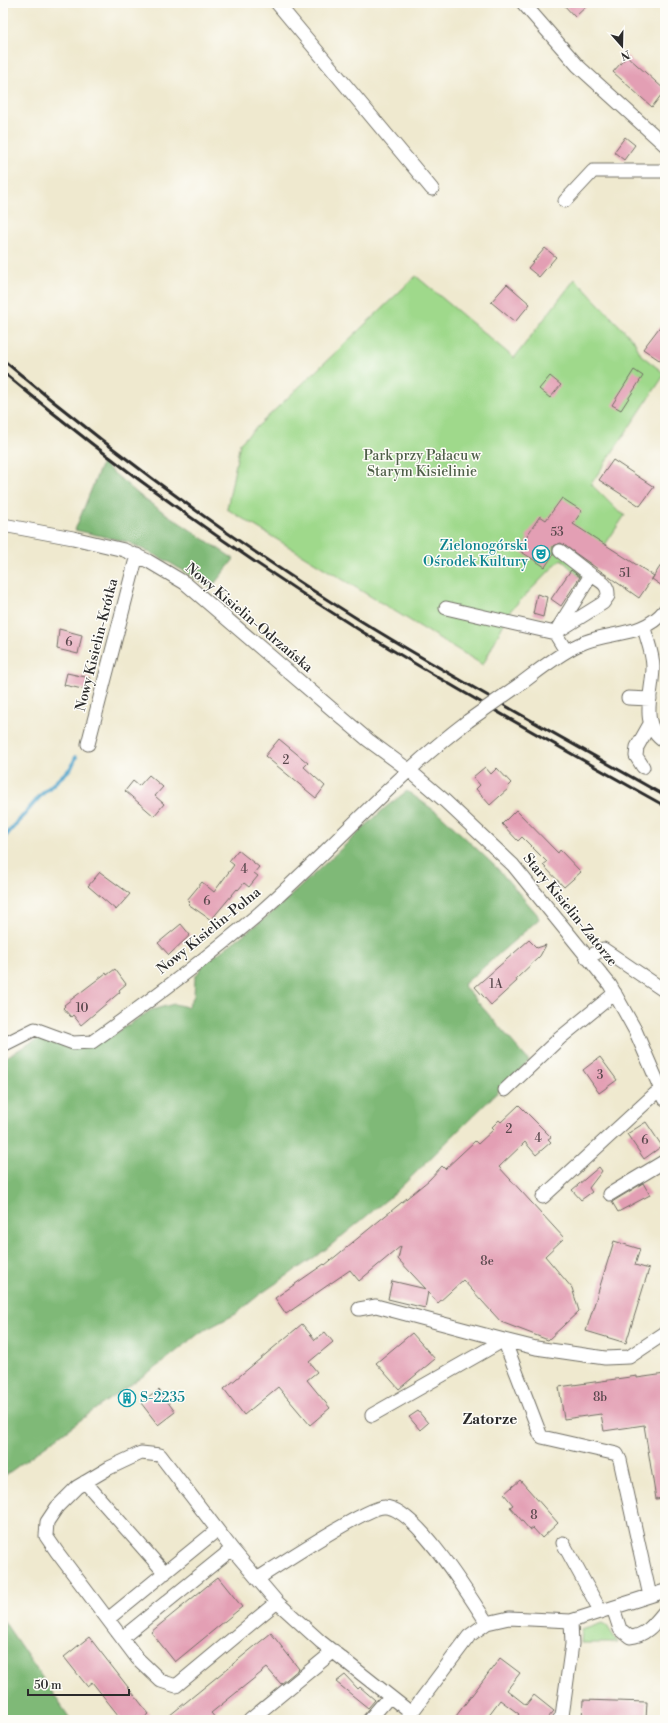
<svg xmlns="http://www.w3.org/2000/svg" width="668" height="1723" font-family="'Libre Bodoni',serif">
<style>
.green{fill:#9fd98b;stroke:#65825b}
.forest{fill:#7fb977;stroke:#557251}
.lines{fill:none;stroke-linecap:round;stroke-linejoin:round}
.stream{stroke:#4fa4cb;stroke-width:4}
.building{fill:#e39fb4}
.minor-casing{stroke:#706e64;stroke-width:15}
.minor{stroke:#fff;stroke-width:13}
.rail{stroke:#2b2b2b;stroke-width:3}
.minor-bridge-casing{stroke:#706e64;stroke-width:15;stroke-linecap:butt}
.minor-bridge{stroke:#fff;stroke-width:13}
.labels{text-anchor:middle;dominant-baseline:central;stroke-width:3;stroke-linejoin:round;paint-order:stroke}
.number-label{font-size:12px;fill:#59484d}
.park-label{font-size:14px;fill:#4e5f48;stroke:#fdfcf7}
.culture-label{font-size:14px;fill:#0d838f;stroke:#fdfcf7;text-anchor:end}
.street-label{font-size:14px;fill:#2b2b2b;stroke:#fdfcf7}
.neighbourhood-label{font-size:15px;font-weight:bold;fill:#2b2b2b;stroke:#fdfcf7}
</style>
<rect width="100%" height="100%" fill="#fdfcf7"/>
<filter id="ink" filterUnits="userSpaceOnUse"><feTurbulence type="fractalNoise" baseFrequency=".025" numOctaves="2"/><feDisplacementMap in="SourceGraphic" scale="8" xChannelSelector="R" yChannelSelector="G"/><feConvolveMatrix kernelMatrix="1 2 1 2 8 2 1 2 1" color-interpolation-filters="sRGB"/></filter>
<filter id="wash" filterUnits="userSpaceOnUse"><feTurbulence type="fractalNoise" baseFrequency=".012" numOctaves="4" result="noise"/><feDisplacementMap in="SourceGraphic" scale="16" xChannelSelector="R" yChannelSelector="G"/><feGaussianBlur stdDeviation="0.9" result="paint"/><feColorMatrix in="noise" values="0 0 0 0 0 0 0 0 0 0 0 0 0 0 0 0 0 1.4 0 .05"/><feComposite in="paint" operator="in"/></filter>
<g filter="url(#wash)">
<rect width="100%" height="100%" fill="#efe9cf"/>
<path class="green" d="M416,276l98,82 61,-79 59,62 7,14 24,19 -74,110 27,27 7,4 -43,64 -21,-20 -51,52 -27,54 -256,-156 13,-66z
M602,1623l5,3 11,17h-37l1,-13z"/>
<path class="forest" d="M102,463l42,36 90,60 -23,29 -44,-27 -39,-19 -53,-12z
M407,791l35,25 55,52 40,46 2,5 -76,66 66,76 -133,131 -71,58 -66,45 -23,19 -35,18 -42,33 -58,40 -98,72v-418l34,-20 16,3 54,-3 44,-29 23,-6 13,3 7,-11 1,-19 9,-13 67,-50 115,-107z
M3,1620l68,100h-68z"/>
<g class="lines">
<path class="stream" d="M3,839l38,-44 30,-27 5,-11"/>
</g>
<g id="blocks">
<path class="building" d="M562,3h28l-15,14z
M627,56l38,34 -13,17 -39,-35z
M625,137l10,8 -11,15 -10,-8z
M545,248l11,9 -17,20 -11,-9z
M507,284l23,20 -15,18 -24,-20z
M665,320v44l-22,-15z
M634,370l9,6 -22,34 -9,-5z
M550,376l11,9 -11,13 -11,-9z
M613,460l41,27 -14,19 -41,-26z
M562,498l20,13 -9,13 81,52 -15,22 -78,-55 -8,3v9l-8,12 -25,-16 8,-13 -2,-1 14,-21 6,4z
M665,559v29l-13,-9z
M571,570l9,7 -19,29 -10,-7z
M537,594l10,3 -4,20 -10,-3z
M59,629l23,6 -4,19 -21,-5z
M67,673l23,5 -3,12 -23,-5z
M279,739l29,24 -4,4 21,19 -9,12 -51,-42z
M485,767l6,7 6,-6 14,15 -3,3 1,2 -19,17 -14,-16 4,-4 -7,-8z
M149,775l14,12 -8,9 9,8 -10,12 -29,-25 8,-10 6,5z
M516,810l42,43 2,-3 21,22 -17,15 -21,-22 4,-3 -25,-25 -4,4 -16,-17z
M238,850l21,17 -5,6 4,3 -9,11 -5,-4 -6,7 -1,-1 -26,31 -23,-16 2,-2 -3,-2 15,-18 12,10 20,-27 -5,-4z
M100,872l30,22 -14,16 -28,-24z
M181,924l9,11 -21,20 -11,-12z
M529,940l8,8 9,-3 -6,11 -24,23 1,2 -26,24 -16,-18z
M115,969l11,15 -7,6 1,2 -39,33 -8,-10 -2,2 -8,-9 2,-2 -1,-1 42,-32 1,2z
M600,1057l17,23 -18,13 -16,-23z
M519,1105l32,32 -3,2 3,3 -15,13 -11,-13 -26,25 65,71 -19,18 27,32 7,23 -31,29 -47,-18 -38,-42 -25,23 -10,-11 -3,16 -37,-9 4,-18 34,8 -28,-30 3,-13 -42,35 -9,-11 -64,44 -11,-16 49,-34 1,1 104,-85 13,-14 3,3 30,-28 3,3 16,-15 -2,-2 7,-7 2,2z
M646,1122l16,24 -18,13 -17,-25z
M599,1167l3,4 -13,17 3,4 -11,8 -9,-10z
M643,1183l7,12 -32,17 -6,-10z
M614,1241l26,8 -5,16 14,4 -23,74 -40,-12z
M302,1324l13,16 10,-8 8,10 -24,20 8,10 -10,8 23,28 -20,17 -32,-38 -34,28 -20,-26z
M412,1333l23,26 -36,30 -23,-26z
M665,1374v124l-9,1 -12,-74 -40,6 -3,-17 -37,5 -5,-32 78,-11v2z
M159,1390l16,22 -17,13 -17,-22z
M418,1411l10,12 -8,7 -11,-13z
M520,1480l38,43 -16,15 -9,-10 -3,2 -20,-23 3,-2 -9,-11z
M218,1577l24,30 -67,55 -24,-30z
M271,1633l28,36 -18,15 -14,-16 -56,45 6,7h-53z
M89,1637l60,77 -8,6h-19l-30,-38 -5,4 -23,-29z
M500,1658l20,15 -13,17 19,15 8,-10 20,16 -8,9h-31l4,-6 -19,-14 -15,20h-32z
M345,1675l13,14 2,-2 15,13 -7,8 -32,-26z
M583,1700l64,2 -1,18h-64z"/>
</g>
</g>
<g filter="url(#ink)">
<use href="#blocks" fill-opacity="0" stroke="#706e64" stroke-width="1"/>
<g class="lines">
<defs>
<path id="minor" d="M277,3l155,186
M523,3l55,63 87,79
M565,201l28,-30h72
M3,525l70,13 51,12 24,11 37,22 183,157 42,31 35,30 68,64 97,120 25,45 30,69
M560,551l31,24 -36,58 11,18
M446,608l109,25 48,-30 5,-7c1,-12 -8,-15 -17,-21
M644,628c3,12 9,26 9,39 0,26 -15,58 12,75
M519,685c19,-14 38,-30 59,-40 29,-15 64,-6 87,-35
M628,698l22,1
M88,744l49,-189
M643,767l-7,-11 1,-9 13,-23
M587,958l16,-9 62,42
M3,1045l32,-16 38,14 19,-1c55,-39 111,-81 163,-125 73,-63 136,-138 213,-196
M505,1090l55,-52 55,-45
M610,1194l55,-33
M543,1197l112,-103 10,-4
M359,1309l17,-3 128,34
M372,1415l132,-75
M85,1482l80,91
M563,1543l38,69
M257,1579c20,-13 110,-72 127,-72 31,-1 86,90 103,116
M650,1596l-30,-136 -3,-6 -75,-17 -2,-3 -36,-94 32,8 69,10 24,-1 36,-24
M277,1602l-101,84 -15,-5 -24,-23 -80,-106 -11,-16 1,-14 10,-15 20,-20 32,-19 32,-15 19,2 72,94 45,53 44,40 90,71
M613,1608l7,21 10,8c16,-1 25,-14 35,-26
M108,1619l109,-89
M122,1638l110,-89
M250,1720l84,-69
M369,1720l20,-23
M406,1720l63,-84 18,-13 22,-5 62,3 94,-30
M559,1720l3,-4 10,-72 -1,-23"/>
</defs>
<use href="#minor" class="minor-casing"/>
<use href="#minor" class="minor"/>
<path class="rail" d="M3,360c113,95 232,183 358,261 99,61 202,117 304,175
M3,372c113,95 233,181 358,259 99,61 202,118 304,175"/>
<defs>
<path id="minor-bridge" d="M468,721l51,-36"/>
</defs>
<use href="#minor-bridge" class="minor-bridge-casing"/>
<use href="#minor-bridge" class="minor-bridge"/>
</g>
</g>
<defs>
<symbol id="theatre-ring" viewBox="-11 -11 22 22"><circle r="9.5" fill="#fdfcf7" stroke="#0f9aa8" stroke-width="1.5"/><path d="M-5-5.5Q0-4 5-5.5V0Q5 5 0 6Q-5 5-5 0ZM-3.3-2.5H-1v1.5H-3.3ZM1-2.5H3.3v1.5H1ZM-2.8 1Q0 5.5 2.8 1Z" fill="#0f9aa8"/></symbol>
<symbol id="building-ring" viewBox="-11 -11 22 22"><circle r="9.5" fill="#fdfcf7" stroke="#0f9aa8" stroke-width="1.5"/><path d="M-4-6H4V6H1V3H-1V6H-4ZM-2.5-4.3h1.7v1.8h-1.7ZM.8-4.3h1.7v1.8H.8ZM-2.5-1h1.7V.8h-1.7ZM.8-1h1.7V.8H.8Z" fill="#0f9aa8"/></symbol>
</defs>
<g fill-rule="evenodd">
<use href="#theatre-ring" x="531" y="544" width="20" height="20"/>
<use href="#building-ring" x="117" y="1388" width="20" height="20"/>
</g>
<g class="labels">
<g class="number-label">
<text x="557" y="532">53</text>
<text x="625" y="573">51</text>
<text x="69" y="642">6</text>
<text x="286" y="760">2</text>
<text x="244" y="869">4</text>
<text x="207" y="901">6</text>
<text x="496" y="984">1A</text>
<text x="82" y="1008">10</text>
<text x="600" y="1075">3</text>
<text x="509" y="1129">2</text>
<text x="538" y="1138">4</text>
<text x="645" y="1140">6</text>
<text x="487" y="1261">8e</text>
<text x="600" y="1397">8b</text>
<text x="534" y="1515">8</text>
</g>
<g class="park-label">
<text x="422" y="456">Park przy Pałacu w<tspan x="422" dy="16">Starym Kisielinie</tspan></text>
</g>
<g class="culture-label">
<text x="528" y="546">Zielonogórski<tspan x="528" dy="16">Ośrodek Kultury</tspan></text>
<text x="140" y="1398" text-anchor="start">S-2235</text>
</g>
<g class="street-label">
<text transform="translate(249 618) rotate(40)">Nowy Kisielin-Odrzańska</text>
<text transform="translate(97 645) rotate(-76)">Nowy Kisielin-Krótka</text>
<text transform="translate(570 910) rotate(51)">Stary Kisielin-Zatorze</text>
<text transform="translate(209 931) rotate(-39)">Nowy Kisielin-Polna</text>
</g>
<g class="neighbourhood-label">
<text x="490" y="1419">Zatorze</text>
</g>
</g>
<rect width="668" height="1723" fill="none" stroke="#fdfcf7" stroke-width="16"/>
<g transform="translate(622 46) rotate(160)" stroke="#fdfcf7" stroke-width="3" paint-order="stroke">
<path d="M0-3L7 15L0 10L-7 15Z" fill="#2b2b2b"/>
<text y="-6" font-size="11" font-weight="bold" text-anchor="middle" fill="#2b2b2b">N</text>
</g>
<path d="M28 1689v6h101v-6" fill="none" stroke="#2b2b2b" stroke-width="2"/>
<text x="34" y="1689" font-size="12" fill="#2b2b2b" stroke="#fdfcf7" stroke-width="3" paint-order="stroke">50 m</text>
</svg>
